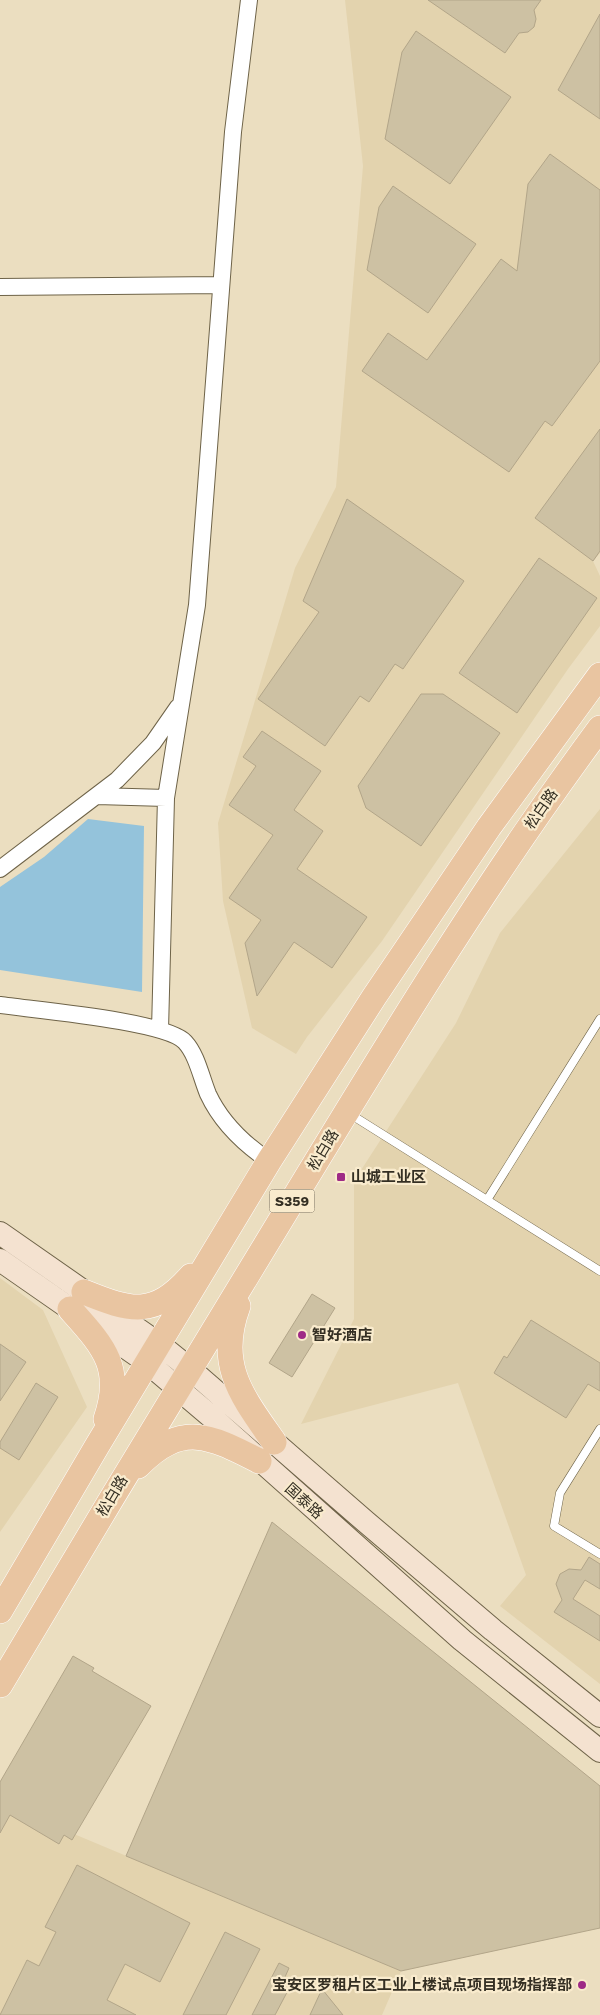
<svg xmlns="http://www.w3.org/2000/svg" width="600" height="2015" font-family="'Work Sans','Noto Sans SC',sans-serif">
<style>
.built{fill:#e3d3ae}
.water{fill:#94c3db}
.building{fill:#cdc1a3;stroke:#b2a589}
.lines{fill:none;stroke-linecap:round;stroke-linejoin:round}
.lane-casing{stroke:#6e6348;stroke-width:9}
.street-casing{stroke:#6e6348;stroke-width:18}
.secondary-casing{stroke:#6e6348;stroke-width:24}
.primary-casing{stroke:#fff;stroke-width:26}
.lane{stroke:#fff;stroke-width:8}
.street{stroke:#fff;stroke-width:16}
.secondary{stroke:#f4e2d0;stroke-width:22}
.primary{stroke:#e9c5a1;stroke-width:25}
.poi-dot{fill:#9e2a86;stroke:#f9ebcd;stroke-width:2}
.labels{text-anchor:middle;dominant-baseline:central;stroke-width:4.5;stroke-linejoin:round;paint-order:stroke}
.shield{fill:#f9ebcd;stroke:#6f6756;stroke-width:1}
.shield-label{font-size:14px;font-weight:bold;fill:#342f23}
.street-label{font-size:15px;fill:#342f23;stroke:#f9ebcd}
.poi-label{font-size:15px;font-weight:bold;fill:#342f23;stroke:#f9ebcd;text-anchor:start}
</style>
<rect width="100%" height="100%" fill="#ebdec0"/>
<path class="built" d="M345,0h255v553l-7,8 7,15v50l-32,43 -186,272 -75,96 -11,17 -44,-26 -29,-127 -5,-78 77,-255 41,-81 27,-321z
M600,809v875l-100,-78 26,-31 -68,-192 -157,41 53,-105v-138l102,-158 44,-90z
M0,1278l43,32 44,97 -87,125z
M0,1803l401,168 -19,44h-382z"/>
<path class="water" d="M88,819l56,7 -2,166 -142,-22v-83l44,-30z"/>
<path class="building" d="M428,0h113l-7,10 2,9 -2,8 -6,5 -9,1 -14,20z
M600,14v105l-42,-29z
M416,31l95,66 -61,87 -65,-45 17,-87z
M550,154l50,36v171l-48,65 -7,-5 -36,51 -147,-101 26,-38 39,27 74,-101 16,12 11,-87z
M393,186l83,58 -48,69 -61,-43 12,-63z
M600,429v122l-7,10 -58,-43z
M347,499l117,82 -61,88 -8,-5 -26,38 -9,-6 -35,50 -67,-47 61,-87 -16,-11z
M539,558l58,40 -80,115 -58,-40z
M421,694h22l57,39 -79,113 -55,-38 -8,-22z
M262,731l59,40 -27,39 29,21 -26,38 70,48 -35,51 -38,-26 -37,54 -12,-53 16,-23 -32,-22 44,-63 -44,-30 27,-39 -13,-9z
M312,1294l23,14 -43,69 -23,-14z
M531,1320l69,43v28l-12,-7 -22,34 -72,-45 10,-17 3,2z
M0,1344l26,18 -26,39z
M36,1383l22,14 -39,63 -19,-12v-6z
M272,1522l328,264v142l-199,43 -275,-115z
M589,1557l11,7v25l-15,-9 -12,19 27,17v25l-46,-29 8,-12 -6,-16 4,-10 9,-5 12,1z
M73,1656l21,12 -2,3 59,35 -79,134 -8,-5 -5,9 -49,-29 -10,18v-51z
M77,1865l113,58 -30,59 -35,-18 -18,36 29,15h-136l27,-55 12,6 17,-34 -11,-5z
M225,1932l35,17 -34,66h-43z
M279,1963l10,5 -4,9 8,4 -18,34h-23z
M322,1989l21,26h-33z"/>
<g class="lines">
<defs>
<path id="lane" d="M350,1114l250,157
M487,1200l113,-181
M600,1429l-40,64 -6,33 46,28"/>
<path id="street" d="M0,287l221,-2
M97,796l69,2
M0,869l117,-89 36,-37 25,-36
M0,1005c34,5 166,16 185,37 12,13 16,35 23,52 13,28 36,50 61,67
M160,1030l6,-232 31,-193 36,-473 16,-132"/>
<path id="secondary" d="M0,1233l159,111 31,25 176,153 127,108 107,86
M0,1260l148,103 66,56 248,221 138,111"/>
<path id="primary" d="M84,1292c47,19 70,26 107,-16
M238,1306c-22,59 4,90 36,136
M70,1309c33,37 54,58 36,110
M138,1466c44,-45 72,-30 121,-5
M0,1611l97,-165 172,-285 105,-164 115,-170 111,-152
M0,1685c94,-158 189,-315 285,-472 100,-165 200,-330 315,-485"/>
</defs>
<use href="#lane" class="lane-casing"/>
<use href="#street" class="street-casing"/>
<use href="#secondary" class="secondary-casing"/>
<use href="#primary" class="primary-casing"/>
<use href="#lane" class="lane"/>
<use href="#street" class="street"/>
<use href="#secondary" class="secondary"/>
<use href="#primary" class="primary"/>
</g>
<g class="poi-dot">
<rect x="336" y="1172" width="10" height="10" rx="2.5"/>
<circle cx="302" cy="1335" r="5"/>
<circle cx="582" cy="1985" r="5"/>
</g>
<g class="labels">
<rect class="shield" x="269.5" y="1189.5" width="45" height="23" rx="4"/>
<g class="shield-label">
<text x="292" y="1201">S359</text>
</g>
<g class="street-label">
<text transform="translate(541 809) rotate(-55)">松白路</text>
<text transform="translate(323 1150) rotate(-59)">松白路</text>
<text transform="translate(112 1496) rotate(-59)">松白路</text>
<text transform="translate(304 1501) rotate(42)">国泰路</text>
</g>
<g class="poi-label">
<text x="351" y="1177">山城工业区</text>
<text x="312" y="1335">智好酒店</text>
<text x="572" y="1985" text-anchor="end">宝安区罗租片区工业上楼试点项目现场指挥部</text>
</g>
</g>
</svg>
